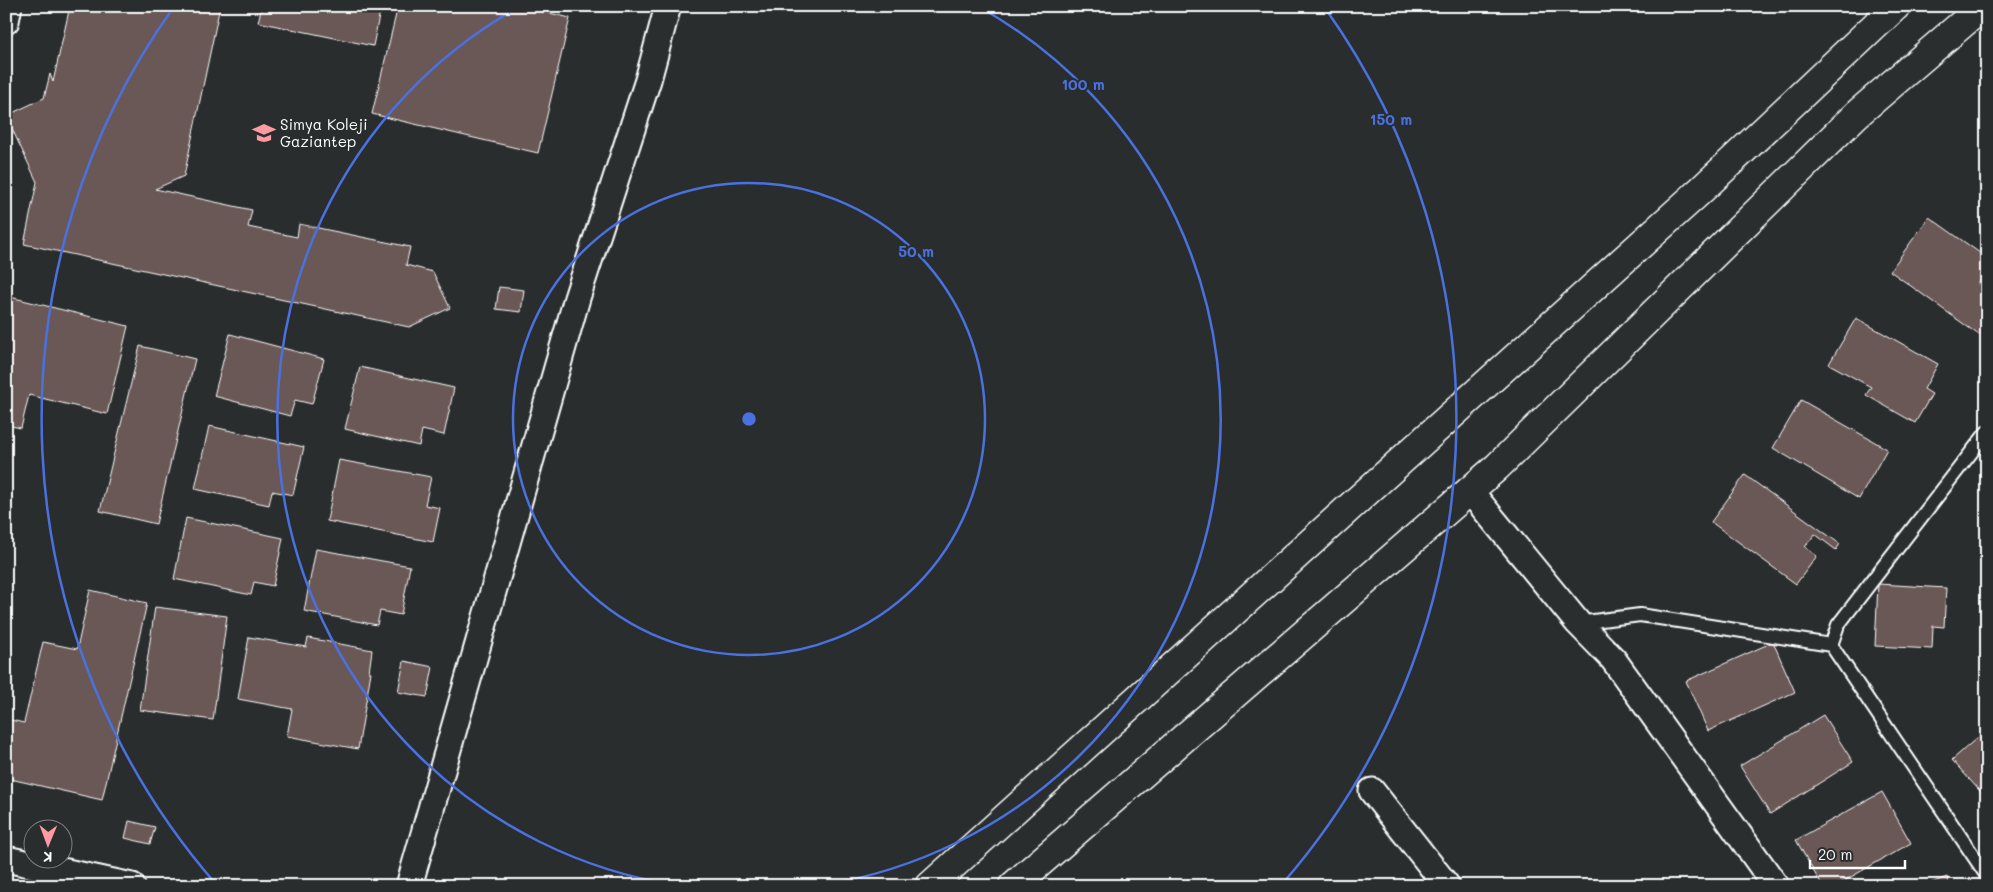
<svg xmlns="http://www.w3.org/2000/svg" width="1993" height="892" font-family="Mali,sans-serif">
<style>
.building{fill:#6a5857;stroke:#fff}
.lines{fill:none;stroke-linecap:round;stroke-linejoin:round}
.lane-casing{stroke:#fff;stroke-width:16}
.street-casing{stroke:#fff;stroke-width:29}
.primary-casing{stroke:#fff;stroke-width:31}
.lane{stroke:#2a2d2e;stroke-width:12}
.street{stroke:#2a2d2e;stroke-width:25}
.primary{stroke:#2a2d2e;stroke-width:28}
.ring{fill:none;stroke:#4a71e0;stroke-width:2.5}
.labels{text-anchor:middle;dominant-baseline:central;stroke-width:4;stroke-linejoin:round;paint-order:stroke}
.poi-label{font-size:15px;fill:#fff;stroke:#2a2d2e;text-anchor:start}
.centre{fill:#4a71e0;stroke:#2a2d2e;stroke-width:2.5}
.ring-label{font-size:15px;text-anchor:middle;font-weight:bold;fill:#4a71e0;stroke:#2a2d2e;stroke-width:4;stroke-linejoin:round;paint-order:stroke}
</style>
<rect width="100%" height="100%" fill="#2a2d2e"/>
<filter id="ink" filterUnits="userSpaceOnUse"><feTurbulence type="fractalNoise" baseFrequency=".02" numOctaves="2"/><feDisplacementMap in="SourceGraphic" scale="10" xChannelSelector="R" yChannelSelector="G"/><feConvolveMatrix kernelMatrix="1 2 1 2 8 2 1 2 1" color-interpolation-filters="sRGB"/></filter>
<g filter="url(#ink)">
<path class="building" d="M70,6h150l-36,170 -29,13 97,21 -4,17 49,10 2,-13 111,23 -4,18 27,7 17,36 -41,19 -385,-83 13,-62 -31,-66 38,-18 6,-24 3,8z
M262,6h119l-8,40 -115,-24z
M398,6h123l49,12 -32,135 -166,-39z
M1929,217l58,41v14l-9,12 9,6v34l-8,11 -89,-64z
M499,287l25,3 -3,22 -25,-3z
M6,296l122,30 -21,88 -78,-19 -8,33 -15,-3z
M1856,318l82,46 -14,25 8,5 -17,29 -49,-28 5,-8 -42,-23z
M230,334l94,25 -12,45 -17,-4 -5,16 -76,-20z
M140,346l55,13 -39,165 -56,-13z
M360,367l94,21 -10,47 -22,-5 -3,16 -74,-17z
M1801,400l86,49 -28,50 -86,-51z
M209,426l95,21 -11,48 -21,-4 -3,14 -74,-16z
M339,460l92,17 -6,28 15,3 -7,34 -106,-21z
M1745,475l95,69 -4,6 -21,-16 -10,13 12,9 -21,28 -85,-62z
M186,518l97,20 -10,48 -19,-4 -3,13 -77,-16z
M316,549l94,17 -9,49 -21,-4 -3,14 -73,-14z
M1878,584l68,4 -2,39 -11,-1 -1,23 -57,-3z
M90,590l57,13 -45,197 -96,-22v-59l18,4 19,-81 34,7z
M155,607l72,9 -14,104 -73,-10z
M249,637l57,10 2,-9 64,12 -3,22h2l-13,77 -71,-13 5,-27 -54,-10z
M1773,642l22,50 -87,39 -22,-50z
M404,661l29,6 -6,30 -29,-5z
M1823,715l30,47 -83,52 -30,-48z
M1987,729v70l-35,-39z
M1882,792l29,51 -76,43h-13l-26,-46z
M129,821l26,6 -5,17 -25,-6z
M1947,877l3,9h-27z"/>
<g class="lines">
<defs>
<path id="lane" d="M1987,432l-149,193 -7,20 156,231
M1578,623l62,-8 191,30"/>
<path id="street" d="M6,21l3,-15
M1469,490l109,133 35,36 163,227
M1372,791l75,95
M6,859l126,27
M409,886l168,-588 71,-218 20,-74"/>
<path id="primary" d="M930,886l770,-695 196,-185
M1013,886l484,-419 360,-353 126,-108"/>
</defs>
<use href="#lane" class="lane-casing"/>
<use href="#street" class="street-casing"/>
<use href="#primary" class="primary-casing"/>
<use href="#lane" class="lane"/>
<use href="#street" class="street"/>
<use href="#primary" class="primary"/>
</g>
</g>
<g class="ring">
<circle cx="749" cy="419" r="236"/>
<path d="M675 885A472 472 0 0 1 517 8M981 8A472 472 0 0 1 823 885"/>
<path d="M215 883A708 708 0 0 1 173 8M1325 8A708 708 0 0 1 1283 883"/>
</g>
<defs>
<symbol id="school-bare" viewBox="-9 -9 18 18"><path d="M0-5L7-2L0 1L-7-2ZM-4 1L0 2.5L4 1V4Q0 6-4 4Z" fill="#ff9aa2" stroke="#2a2d2e" stroke-width="2.5" paint-order="stroke"/></symbol>
</defs>
<g fill-rule="evenodd">
<use href="#school-bare" x="248" y="117" width="32" height="32"/>
</g>
<g class="labels">
<g class="poi-label">
<text x="280" y="124">Simya Koleji<tspan x="280" dy="17">Gaziantep</tspan></text>
</g>
</g>
<circle cx="749" cy="419" r="8" class="centre"/>
<g class="ring-label">
<text x="1083" y="90">100 m</text>
<text x="1391" y="125">150 m</text>
<text x="916" y="257">50 m</text>
</g>
<rect width="1993" height="892" fill="none" stroke="#2a2d2e" stroke-width="25"/>
<rect x="12" y="12" width="1968" height="867" fill="none" stroke="#fff" stroke-width="2" filter="url(#ink)"/>
<g transform="translate(48 844) rotate(181)"><circle r="24" fill="#2a2d2e" stroke="#7f8182"/>
<path d="M0-4L9 19L0 12L-9 19Z" fill="#ff9aa2"/>
<text y="-8" font-size="14" font-weight="bold" text-anchor="middle" fill="#ffffff">K</text>
</g>
<path d="M1810 860v8h95v-8" fill="none" stroke="#ffffff" stroke-width="2.5"/>
<text x="1818" y="860" font-size="15" fill="#ffffff" stroke="#2a2d2e" stroke-width="4" paint-order="stroke">20 m</text>
</svg>
